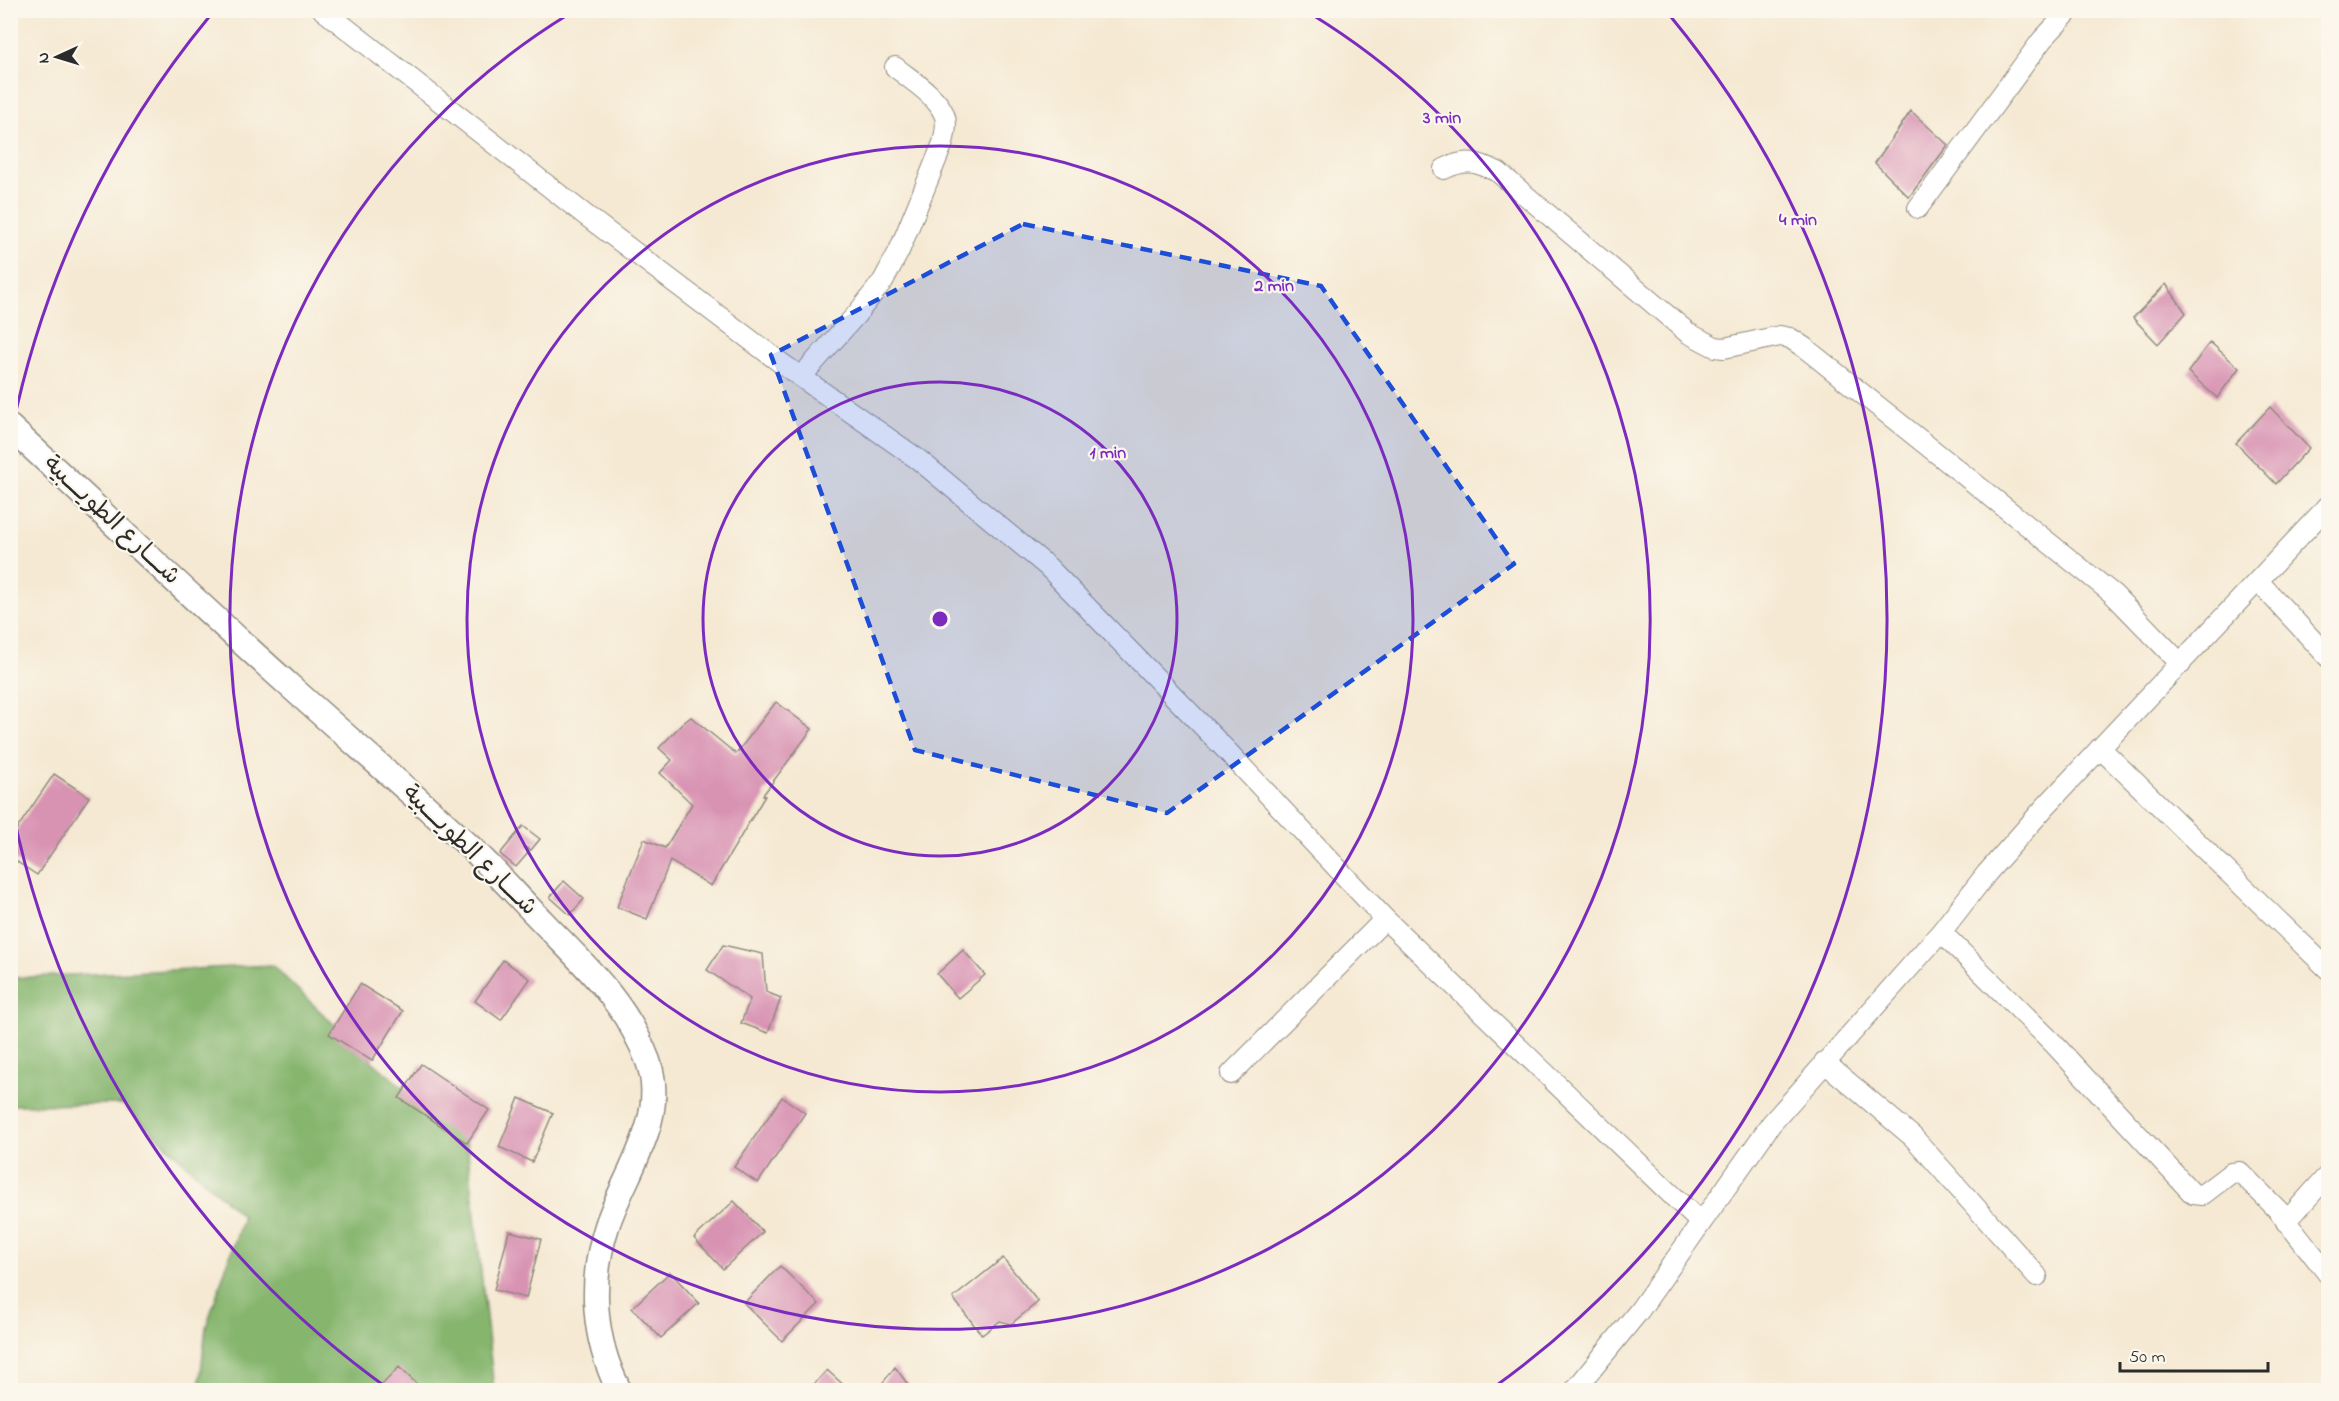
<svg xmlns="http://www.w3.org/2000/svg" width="2339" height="1401" font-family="'Indie Flower','Playpen Sans Arabic',sans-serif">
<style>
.forest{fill:#86b66e;stroke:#58704c;stroke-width:1.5}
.building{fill:#d892b2}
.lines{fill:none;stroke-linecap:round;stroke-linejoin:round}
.minor-casing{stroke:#908a7f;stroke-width:22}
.tertiary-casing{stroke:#908a7f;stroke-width:27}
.minor{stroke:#fff;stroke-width:20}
.tertiary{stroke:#fff;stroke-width:24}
.marked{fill:#1d4ed8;fill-opacity:0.2;stroke:#1d4ed8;stroke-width:4.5;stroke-dasharray:12 8;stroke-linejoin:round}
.ring{fill:none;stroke:#7b2cbf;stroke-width:3}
.labels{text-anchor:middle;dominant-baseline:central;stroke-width:4.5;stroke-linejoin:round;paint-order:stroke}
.street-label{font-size:24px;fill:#2b2b2b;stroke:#fbf7ec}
.centre{fill:#7b2cbf;stroke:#fbf7ec;stroke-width:3}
.ring-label{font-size:18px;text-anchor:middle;font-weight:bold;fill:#7b2cbf;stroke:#fbf7ec;stroke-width:4.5;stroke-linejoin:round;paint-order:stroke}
</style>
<rect width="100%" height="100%" fill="#fbf7ec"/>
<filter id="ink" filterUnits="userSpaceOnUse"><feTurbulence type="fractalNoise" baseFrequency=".0167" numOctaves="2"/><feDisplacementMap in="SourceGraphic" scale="12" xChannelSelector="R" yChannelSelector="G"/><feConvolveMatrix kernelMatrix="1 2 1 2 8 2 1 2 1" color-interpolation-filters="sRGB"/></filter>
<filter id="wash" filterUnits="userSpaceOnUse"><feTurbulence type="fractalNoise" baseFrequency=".008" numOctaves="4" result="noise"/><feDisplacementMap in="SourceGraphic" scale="24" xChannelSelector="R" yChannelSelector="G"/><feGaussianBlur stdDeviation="1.35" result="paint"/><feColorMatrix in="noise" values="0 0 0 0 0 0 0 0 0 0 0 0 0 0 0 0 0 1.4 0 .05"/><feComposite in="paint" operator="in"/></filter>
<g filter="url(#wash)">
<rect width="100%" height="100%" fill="#f5e9d3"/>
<path class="forest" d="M272,965l100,96 95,82 27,247h-295l7,-63 37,-110 -121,-113 -111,1v-127z"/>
<g id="blocks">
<path class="building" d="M1911,111l37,34 -39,52 -34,-34z
M2166,284l20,29 -28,31 -25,-26z
M2210,342l29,26 -22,30 -29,-26z
M2270,407l39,41 -33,36 -40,-41z
M776,702l36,27 -49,66 2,1 -54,90 -41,-25 -23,58 -30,-12 27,-68 21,9 27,-44 -32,-31 12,-13 -13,-12 23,-24 9,-7 45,37z
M54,774l35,23 -52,78 -27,-18v-18z
M523,826l17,13 -9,11 -7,-3 5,5 -13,15 -16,-13z
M564,881l20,18 -14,16 -20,-18z
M723,945l40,9 3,38 15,6 -13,35 -27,-10 9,-24 -43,-29z
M963,950l22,25 -27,23 -21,-24z
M503,960l27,19 -29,41 -26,-19z
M360,984l43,27 -31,50 -43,-27z
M421,1064l68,46 -22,33 -68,-45z
M782,1097l23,16 -47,70 -24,-16z
M519,1098l34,15 -21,49 -33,-15z
M734,1201l29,31 -40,37 -29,-31z
M509,1231l32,8 -15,59 -32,-8z
M1003,1258l35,44 -27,22 -11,-3 -18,14 -29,-37z
M780,1266l39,38 -37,37 -38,-38z
M670,1272l29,31 -38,35 -29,-30z
M399,1367l24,23h-46z
M895,1367l17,23h-35z
M827,1370l22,20h-40z"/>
</g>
</g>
<g filter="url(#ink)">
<use href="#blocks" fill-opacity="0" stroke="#908a7f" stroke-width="1.5"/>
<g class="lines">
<defs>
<path id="minor" d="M323,10l261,204 197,149 138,97 128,106 182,187 156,166 316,304
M1444,169c22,-11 33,-7 54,3l190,161 27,14 9,1 56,-12 10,2 15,10 308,246 68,70
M1918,208l124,-168 28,-30
M801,377l55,-62 27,-34 16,-30 44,-108c2,-9 5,-20 1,-29 -8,-19 -33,-34 -49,-47
M2259,582l69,75
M2100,748l228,221
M1941,932l113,112 139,150 9,1 29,-22 9,-1 38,38 50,64
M1824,1062l89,75 124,139
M1231,1074l154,-155
M2286,1222l42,-47
M1575,1390l64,-79 132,-187 170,-192 46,-59 58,-66 283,-301"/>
<path id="tertiary" d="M10,427c94,87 186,175 281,260 59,53 120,105 178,159 26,24 49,51 74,76 42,44 83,80 105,139 21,57 -24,113 -41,165 -18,55 -14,113 12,164"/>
</defs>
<use href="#minor" class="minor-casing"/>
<use href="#tertiary" class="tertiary-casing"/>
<use href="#minor" class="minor"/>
<use href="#tertiary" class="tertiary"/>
</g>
</g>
<path class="marked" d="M1023,224l298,62 193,278 -347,249 -252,-63 -144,-395z"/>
<g class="ring">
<circle cx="940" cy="619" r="237"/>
<circle cx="940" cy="619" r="473"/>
<path d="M1311 14A710 710 0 1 1 569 14"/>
<path d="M390 1390A947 947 0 0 1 12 808M12 430A947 947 0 0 1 209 17M1671 17A947 947 0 0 1 1490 1390"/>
</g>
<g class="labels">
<g class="street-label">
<text transform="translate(111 521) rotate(43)">شــــارع الطويــــبية</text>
<text transform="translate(469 851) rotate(44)">شــــارع الطويــــبية</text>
</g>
</g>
<circle cx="940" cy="619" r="9" class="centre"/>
<g class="ring-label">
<text x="1442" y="123">3 min</text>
<text x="1798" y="225">4 min</text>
<text x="1274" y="291">2 min</text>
<text x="1108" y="458">1 min</text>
</g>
<rect width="2339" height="1401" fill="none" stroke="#fbf7ec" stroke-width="36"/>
<g transform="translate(57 57) rotate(266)" stroke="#fbf7ec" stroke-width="4.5" paint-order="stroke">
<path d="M0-4.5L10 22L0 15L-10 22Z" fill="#2b2b2b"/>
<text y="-9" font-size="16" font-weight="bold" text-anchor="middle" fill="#2b2b2b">N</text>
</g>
<path d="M2120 1362v9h148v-9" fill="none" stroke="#2b2b2b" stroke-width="3"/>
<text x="2129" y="1362" font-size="18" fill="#2b2b2b" stroke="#fbf7ec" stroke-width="4.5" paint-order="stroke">50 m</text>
</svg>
